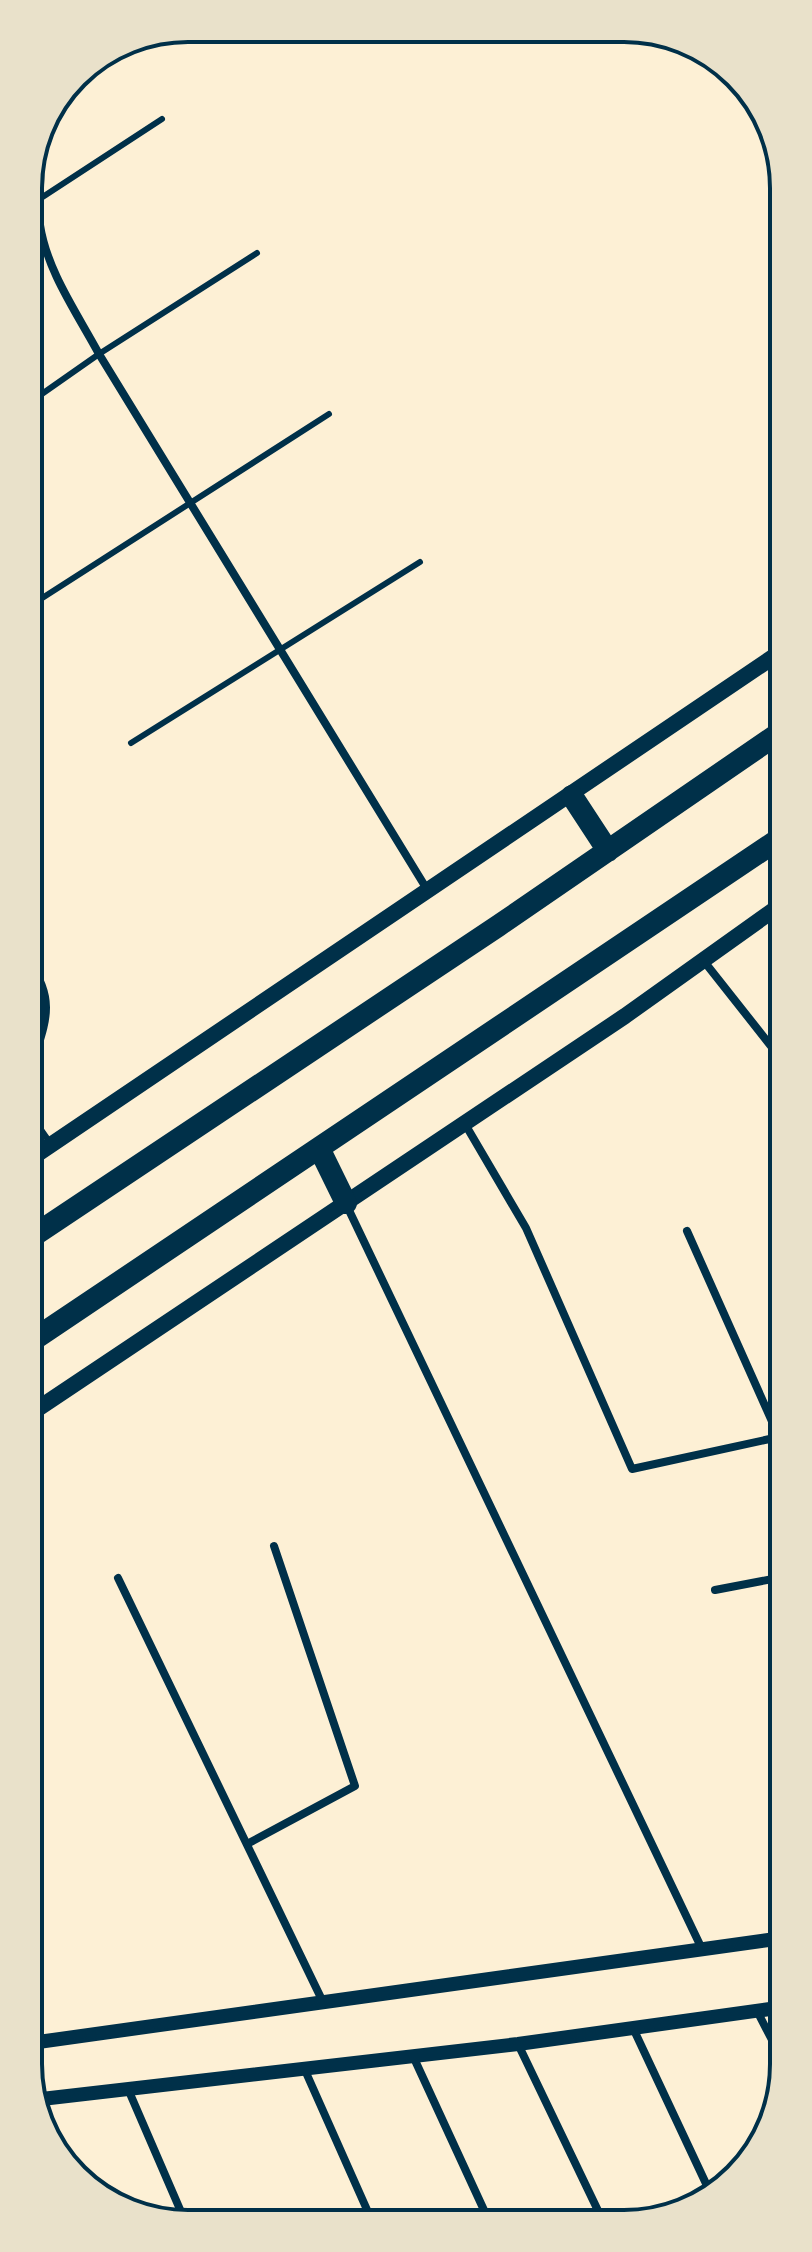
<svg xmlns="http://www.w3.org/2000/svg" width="812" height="2252" font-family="'Fira Sans',sans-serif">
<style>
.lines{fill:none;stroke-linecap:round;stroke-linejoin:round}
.service{stroke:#003049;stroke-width:6}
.minor{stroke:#003049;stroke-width:8}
.tertiary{stroke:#003049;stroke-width:14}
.secondary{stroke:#003049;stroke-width:16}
.trunk{stroke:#003049;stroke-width:22}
.rim{fill:none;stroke:#003049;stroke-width:4}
</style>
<rect width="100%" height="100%" fill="#fdf0d5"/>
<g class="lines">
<path class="service" d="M38,200l124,-81
M29,403l70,-49 158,-101
M36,602l293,-188
M131,743l289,-181
M30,962c32,44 11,69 0,116
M30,1114l21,30"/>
<path class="minor" d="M37,145c8,26 -1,53 3,80 7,46 37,88 59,129l329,537
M703,960l79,100
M465,1124l61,104 106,241 147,-32 -92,-206
M346,1204l356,745
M118,1578l205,424
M715,1590l68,-13
M247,1844l108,-58 -81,-240
M757,2011l27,52
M633,2028l76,162
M518,2044l85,177
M413,2056l76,165
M304,2068l68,153
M128,2089l57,132"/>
<path class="tertiary" d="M31,2043l752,-105
M33,2100l485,-56 266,-37"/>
<path class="secondary" d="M30,1159l752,-508
M30,1414l595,-398 157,-112"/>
<path class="trunk" d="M572,796l36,55
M319,1148l27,55
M30,1238l468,-312 284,-195
M30,1342l752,-505"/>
</g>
<path d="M0 0H812V2252H0ZM188 42H624A146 146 0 0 1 770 188V2064A146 146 0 0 1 624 2210H188A146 146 0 0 1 42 2064V188A146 146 0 0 1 188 42Z" fill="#e9e1ca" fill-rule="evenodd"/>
<path class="rim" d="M188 42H624A146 146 0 0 1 770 188V2064A146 146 0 0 1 624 2210H188A146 146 0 0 1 42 2064V188A146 146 0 0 1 188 42Z"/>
</svg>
